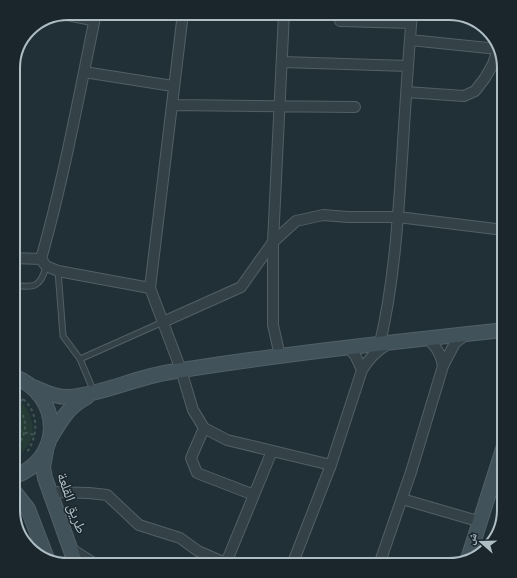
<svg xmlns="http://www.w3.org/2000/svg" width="517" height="578" font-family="Signika,'Noto Naskh Arabic',sans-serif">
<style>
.green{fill:#243b36}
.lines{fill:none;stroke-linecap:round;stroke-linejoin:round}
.lane-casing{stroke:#525f66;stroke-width:7}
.street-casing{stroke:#525f66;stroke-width:12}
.secondary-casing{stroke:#525f66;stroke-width:16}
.path{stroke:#425754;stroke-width:2;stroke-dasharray:3 3;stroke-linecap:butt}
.lane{stroke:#344248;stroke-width:5}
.street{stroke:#344248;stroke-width:10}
.secondary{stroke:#42525b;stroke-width:14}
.labels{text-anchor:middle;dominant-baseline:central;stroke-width:3;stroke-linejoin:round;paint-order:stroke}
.street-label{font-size:15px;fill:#afbdc5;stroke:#1a262c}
.rim{fill:none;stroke:#afbdc5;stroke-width:2}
</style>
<rect width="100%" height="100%" fill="#213037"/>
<path class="green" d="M13,396c25,15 28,49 0,62z"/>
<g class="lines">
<defs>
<path id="lane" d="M59,16l35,7
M58,271l5,65 17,23 14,33
M13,285c20,3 28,3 33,-19
M80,359l83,-37"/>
<path id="street" d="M183,13l-33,275 31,82 12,40 11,18 23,12 104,25
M340,21l71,2
M410,40l88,9
M282,62l126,4
M84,72l89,14
M406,92l58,4 11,-5 10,-13 8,-14 5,-15
M172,105l183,2
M13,258l28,1
M41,259c23,-81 38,-164 55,-246
M41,259l5,7 12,5 92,17
M163,322l78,-35 32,-45 23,-21 27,-6 25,2h50l106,13
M427,338c9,9 14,15 16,28
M380,343c14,-60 18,-123 22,-184 3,-49 6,-97 10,-146
M347,347l8,8 7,15
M280,356l-7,-31v-83l11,-229
M204,428l-13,30 6,15 57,22
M50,492l39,1 18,2 32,30 41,13 18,13 32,14
M402,499l79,23
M70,548l22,14 1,3
M226,563l46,-112
M292,565l39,-100 31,-95c7,-12 14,-19 26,-26
M379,565l32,-93 32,-106 12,-23 12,-9"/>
<path id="secondary" d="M33,387c12,5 24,11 38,10 34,-4 66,-20 99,-25 111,-18 223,-30 334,-42
M51,437c11,-18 17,-30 36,-40
M46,451l-3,16 2,11 31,87
M13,477c51,-18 50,-82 0,-101
M13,490l15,19 20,52
M468,559l36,-113"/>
</defs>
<use href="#lane" class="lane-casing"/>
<use href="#street" class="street-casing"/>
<use href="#secondary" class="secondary-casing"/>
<path class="path" d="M13,393c25,11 28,38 14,59
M13,410l10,-11
M13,430l22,5
M13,436l2,-10 -2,-7
M13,450c14,-12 18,-34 0,-45"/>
<use href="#lane" class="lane"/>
<use href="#street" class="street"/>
<use href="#secondary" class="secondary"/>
</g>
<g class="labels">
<g class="street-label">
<text transform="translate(72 503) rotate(71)">طريق القلعة</text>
</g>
</g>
<path d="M0 0H517V578H0ZM68 20H449A48 48 0 0 1 497 68V510A48 48 0 0 1 449 558H68A48 48 0 0 1 20 510V68A48 48 0 0 1 68 20Z" fill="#1a262c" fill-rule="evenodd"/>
<path class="rim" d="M68 20H449A48 48 0 0 1 497 68V510A48 48 0 0 1 449 558H68A48 48 0 0 1 20 510V68A48 48 0 0 1 68 20Z"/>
<g transform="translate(481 542) rotate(290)" stroke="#1a262c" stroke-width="3" paint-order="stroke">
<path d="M0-3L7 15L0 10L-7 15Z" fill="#afbdc5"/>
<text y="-6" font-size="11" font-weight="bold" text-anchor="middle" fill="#afbdc5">ش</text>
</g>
</svg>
